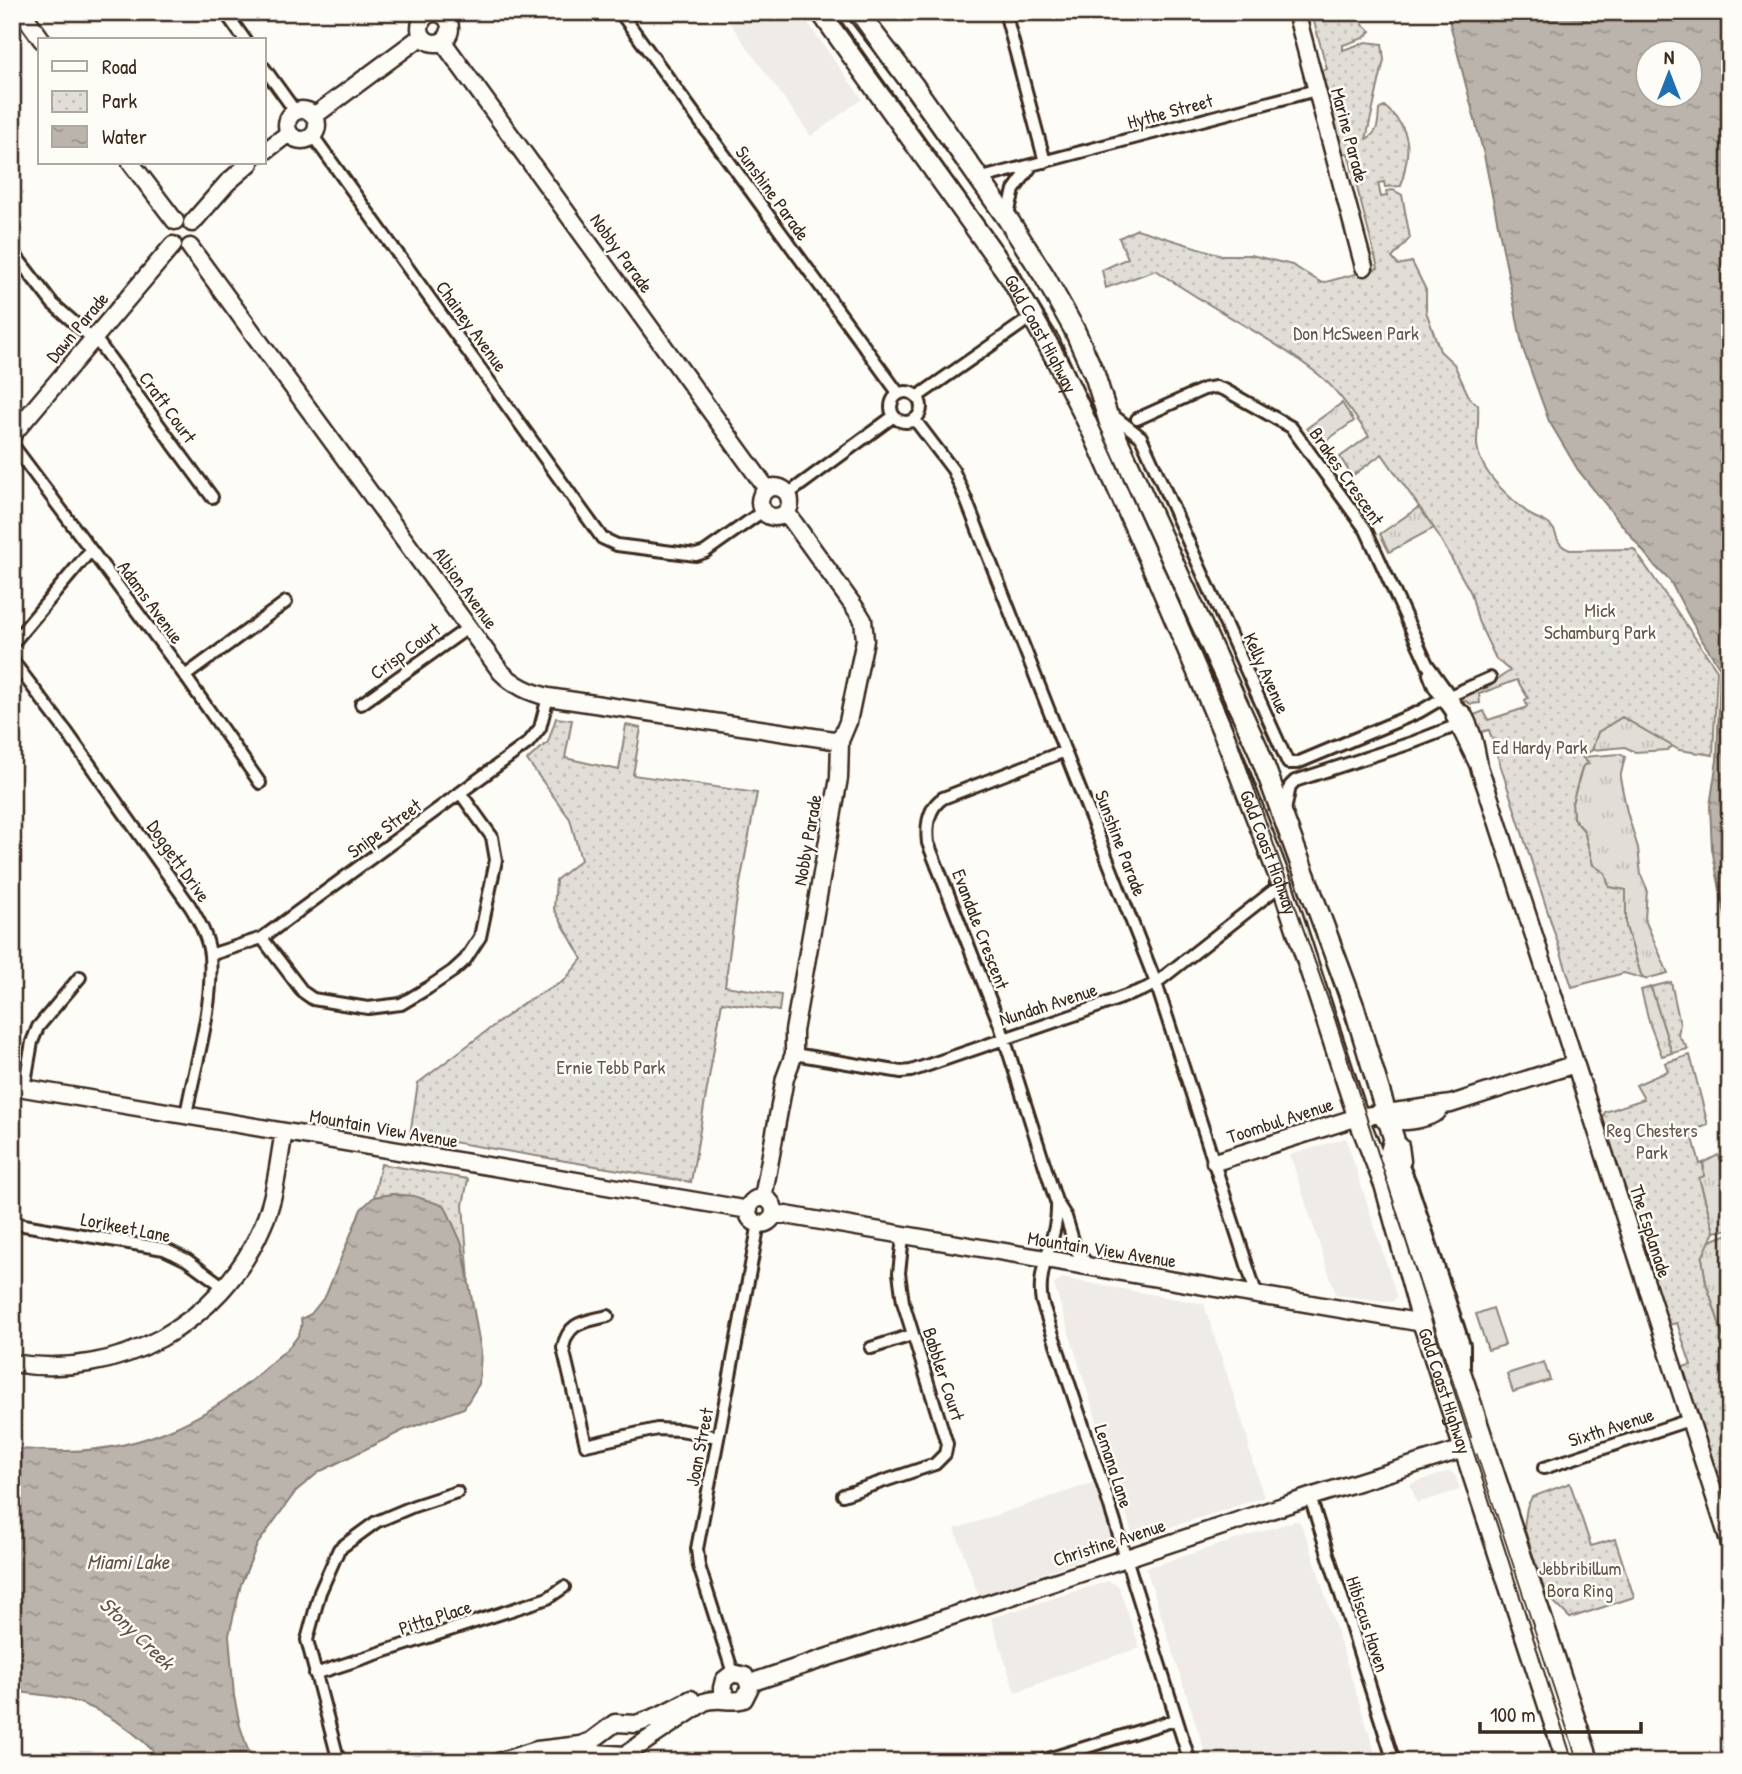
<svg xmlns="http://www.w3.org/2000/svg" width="1742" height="1774" font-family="'Patrick Hand',sans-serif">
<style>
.built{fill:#efece7}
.grass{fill:url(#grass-tufts);stroke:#8e847a;stroke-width:2}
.park{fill:url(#park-dots);stroke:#8e847a;stroke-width:2}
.garden{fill:#e1ded7;stroke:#8e847a;stroke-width:2}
.water{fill:url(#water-ripples);stroke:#887d74;stroke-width:2;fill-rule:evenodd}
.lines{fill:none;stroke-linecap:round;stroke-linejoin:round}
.street-casing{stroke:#3b2a1e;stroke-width:16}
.secondary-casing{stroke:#3b2a1e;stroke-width:21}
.highway-casing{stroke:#3b2a1e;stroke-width:24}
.street{stroke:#fdfcf7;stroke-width:10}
.secondary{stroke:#fdfcf7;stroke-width:16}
.highway{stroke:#fdfcf7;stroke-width:19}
.tram{stroke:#3b2a1e;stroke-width:2}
.labels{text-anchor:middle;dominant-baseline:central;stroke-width:5;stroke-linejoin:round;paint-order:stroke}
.street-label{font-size:19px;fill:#3b2a1e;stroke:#fdfcf7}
.park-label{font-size:19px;fill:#64574c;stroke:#fdfcf7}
.water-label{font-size:21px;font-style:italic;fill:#615349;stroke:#fdfcf7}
</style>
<defs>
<pattern id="grass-tufts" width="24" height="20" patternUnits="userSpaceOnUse" patternTransform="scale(1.75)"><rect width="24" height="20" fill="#e1ded7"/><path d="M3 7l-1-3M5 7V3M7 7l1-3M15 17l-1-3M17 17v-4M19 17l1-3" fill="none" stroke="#c2bfb8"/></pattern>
<pattern id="park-dots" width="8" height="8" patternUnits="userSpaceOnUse" patternTransform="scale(1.75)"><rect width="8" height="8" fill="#e1ded7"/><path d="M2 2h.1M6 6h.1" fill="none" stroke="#c2bfb8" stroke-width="1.8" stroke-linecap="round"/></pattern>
<pattern id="water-ripples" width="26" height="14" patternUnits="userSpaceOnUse" patternTransform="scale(1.75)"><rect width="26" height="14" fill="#bbb4ad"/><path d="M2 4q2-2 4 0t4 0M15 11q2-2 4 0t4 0" fill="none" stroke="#99938c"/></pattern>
</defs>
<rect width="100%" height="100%" fill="#fdfcf7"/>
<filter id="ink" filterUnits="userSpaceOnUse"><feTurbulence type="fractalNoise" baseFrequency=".0143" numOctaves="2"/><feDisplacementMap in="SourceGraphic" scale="14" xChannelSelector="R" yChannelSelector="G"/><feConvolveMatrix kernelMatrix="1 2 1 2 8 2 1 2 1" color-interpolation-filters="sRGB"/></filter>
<g filter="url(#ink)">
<path class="built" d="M722,12h78l62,87 -51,37z
M1346,1138l51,159 -5,5 -56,-7 -46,-140z
M1062,1278l142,26 44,135 1,12 15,46 -124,40 -8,-4 -78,-248z
M1450,1471l5,4 5,15 -43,13 -7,-19z
M1098,1481l21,64 -140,52 -24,-68z
M1295,1521l5,1 9,21 69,219h-119v-2l-7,2h-44l-62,-194z
M1108,1581l10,4 22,63 -57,18 -68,27 -24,-75z"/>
<path class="grass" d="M1342,403l12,18 -34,24 -13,-17z
M1419,507l15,21 -45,24 -9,-18z
M1622,717l51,29 -6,4 -32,2 -10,-5 -33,3 6,-18z
M1620,754l5,3 -5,21 7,34 11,36 3,27 6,14 -2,31 23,53 -23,6 -4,-4 -15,-48v-37l-17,-3 -16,-22 -9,-34 -11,-13 -1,-15 10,-35 2,-3 5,-1 -7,-7z
M1651,987l21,66 -10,3 -12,-31 -9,-35z
M1718,1155c15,23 12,47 12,74l-16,3 -15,-54 5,-10 -1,-5z
M1730,1233v124l-24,-74 -4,-25 6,-16z"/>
<path class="park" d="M1308,12h51l4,13 8,6 -7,7 -21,7v5l23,-8 16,2 2,16 -18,79c13,-6 12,-17 13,-29l5,-4c31,26 25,45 17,80l-16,1 -1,-5 -6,1 3,14 6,-1 -1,-5 7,-1 9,5 8,43 -18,20 6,7 14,-3 14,28v21l14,40 14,13 16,35 8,6c1,13 -1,26 -1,39 2,28 31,52 51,69 5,5 13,6 19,10 14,8 4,20 23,27l64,-1 83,121 -4,85 -34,-5 -57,-33 -24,15 -6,18 -10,7 7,7 -5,1 -2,3 -10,35 1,15 11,13 9,34 12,8 4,14 17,3v37l15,48 4,4 -21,-6 -52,14 -83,-257 -12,3 -5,-15 2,-3 10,-4 4,9 37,-12 2,-2 -2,-6 3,-2 -11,-18 -38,14 1,9 -9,1 -12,-6 32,-15 19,-12 -14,-12 -18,-38 -7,-28 -37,-65 -52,-74 -30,22 -12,-19 29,-21c-15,-21 -31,-46 -51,-62 -51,-40 -110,-66 -162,-104l-50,18 -4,-18 26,-12 -9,-20 18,-9 84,26h30l41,10 30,18 56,-15 -30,-115 -8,1 -22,-82 9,-3 -14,-51 -8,1 -2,-5z
M556,718l16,2 -7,38 54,12 7,-45 15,3 -8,47 124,18 -21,112 -11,81 56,9 -2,16 -57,-9 -31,180 -281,-47 8,-52 107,-81 39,-21 18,-22 -28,-50 2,-29 25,-20 -11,-41 -43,-59 21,-18z
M1671,982l9,42 -2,11 10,14 -16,4 -21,-66z
M1690,1055l18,70 -17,6 9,33 3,-1 1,13 -5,2 15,54 -12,26 4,25 24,74v132l-4,-12 -8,2 -36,-112 9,-2 -14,-42 -9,2 -66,-204 3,-9 39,-13 -8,-14 32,-14 -3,-8z
M381,1164l87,15 -5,26 6,75 -7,-36 -70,-50 -18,3z
M1570,1483l21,63 24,-7 19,58 -64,21 -25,-25 -21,-66 3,-20 5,-10z"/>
<path class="garden" d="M1493,1308l12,37 -17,5 -12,-36z
M1544,1362l6,18 -37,12 -6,-18z"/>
<path class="water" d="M1447,12h283v928l-18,-91 -2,-43 7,-46 3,-92 -20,-31 -30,-56 -15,-15 -77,-96 -29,-49 -26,-72 -39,-194zM1690,52v42h-42v-42z
M392,1194l22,2 31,10 17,38 19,107 -2,33 -15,24 -60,22 -85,42 -23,19 -39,54 -16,39 -12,51 5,61 6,30 12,36h-89c-24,-29 -59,-53 -96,-63 -17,-4 -37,-5 -55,-8v-242c18,0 36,3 54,2 79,0 151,-36 207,-90 12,-10 32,-25 28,-42l10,-5 15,-19 35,-86 13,-12z"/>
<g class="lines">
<defs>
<path id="street" d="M225,12l20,28
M620,12l279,382
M1005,12l40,150
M264,68l31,43
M313,136l289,402 15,7 79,10 9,-3 58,-41
M978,179l338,-89
M1007,218l7,-28 18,-25
M12,251l41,53 41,36
M95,338l117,159
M891 407a15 15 0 1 1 30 0a15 15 0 1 1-30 0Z
M917,397l116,-81
M1110,413l31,24 147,326h9l122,-51 17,-10 54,-24
M1137,419l67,-30 12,-2 9,3 66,37 75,103 61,134 36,50
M915,420l38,50 12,27 191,486 101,313
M12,444l173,232 75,107
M788,494l106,-78
M12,644l79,-94
M12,660l54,71 124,175c9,15 18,31 20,49 4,53 -15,109 -24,160
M1429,674l5,13 21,30
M185,676l101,-74
M361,704l108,-77
M1065,751l-122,47c-15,10 -17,28 -15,45l72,182 56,176 10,16 10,33 14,17
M1285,811l5,-25 5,-5 119,-39 44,-17
M262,938l41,54 10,7 24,4 31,5 33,-4 27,-16 25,-17 12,-11 15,-23 16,-77 -4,-23 -31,-43
M210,955l52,-17 266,-195 12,-15 8,-31
M794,1054l107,18 10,-1 169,-58 65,-24 11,-6 126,-99
M24,1088l8,-46 6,-15 42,-50
M1399,1157l13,30 52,158v22
M1057,1204c2,34 -22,64 -15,98l63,189 85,271
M12,1223l152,26 23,11 37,27
M608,1316c-23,6 -40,5 -45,32l23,97 71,-16 23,1 38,7
M871,1348l41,-13
M1544,1468l145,-48
M843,1495l92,-31 10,-10 2,-10 -44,-142 -4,-29 4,-36
M1310,1497l84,265
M733,1673l-34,-107 -2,-17 62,-326
M315,1674l233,-76 16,-11
M339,1762l-32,-122 13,-48 19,-43 37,-27 38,-16 43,-14
M1038,1762l137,-42"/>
<path id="secondary" d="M22,12l20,28
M1296,12l68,255
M420 28a15 15 0 1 1 30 0a15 15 0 1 1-30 0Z
M443,42l324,447
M287 125a15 15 0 1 1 30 0a15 15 0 1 1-30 0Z
M314,116l108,-80
M264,152l25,-19
M131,163l44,58
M192,223l35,-40 23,-20
M190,247l311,425c14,14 28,20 47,25l292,44
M12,435l161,-190
M760 502a15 15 0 1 1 30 0a15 15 0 1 1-30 0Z
M1480,771c-5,-24 -5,-34 -17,-57l-8,3 23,47 12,35 240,745
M12,1086l737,124
M1384,1120c19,2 36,2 53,-8
M1400,1146l2,15
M1215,1162l143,-45 93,-13 124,-40
M763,1198l22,-120 9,-24v-23l45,-253 1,-37 8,-19 17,-82 -2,-20 -5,-8 -72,-100
M748 1211a13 13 0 1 1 26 0a13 13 0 1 1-26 0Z
M774,1213l649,110
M12,1363c106,18 209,-39 251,-138 13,-29 15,-62 21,-93
M750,1683l560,-186 173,-54
M498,1762l39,-12 43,-5 11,-4 24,-18 21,1 22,-8 33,-17
M569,1762l26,-9 30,2 79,-53c16,-6 27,2 40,-3l6,-12 -5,-11 -12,-3 -9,7 -2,8 5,10"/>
<g id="highway">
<path id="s1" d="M821,12l190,266 45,81 37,74 60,135 75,176 54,140 76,233 27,69 38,137 144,439"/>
<path d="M857,12l56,73 94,133 38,59 29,52 21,47 14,45 149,328 96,258 40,132 -4,15 12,40 187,568"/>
</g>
</defs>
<use href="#street" class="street-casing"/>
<use href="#secondary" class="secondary-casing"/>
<use href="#highway" class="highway-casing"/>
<use href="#street" class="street"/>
<use href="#secondary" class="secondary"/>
<use href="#highway" class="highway"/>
<path class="tram" d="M832,12l170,235 57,90 163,360 113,322 238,743
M847,12l112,157
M1324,957l23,66"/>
</g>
</g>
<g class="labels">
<g class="street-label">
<text transform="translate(1170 111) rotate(-15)">Hythe Street</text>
<text transform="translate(1350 135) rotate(75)">Marine Parade</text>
<text transform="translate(773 193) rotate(54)">Sunshine Parade</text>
<text transform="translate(622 253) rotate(54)">Nobby Parade</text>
<text transform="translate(472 326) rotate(54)">Chainey Avenue</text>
<text transform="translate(77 327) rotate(-50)">Dawn Parade</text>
<text stroke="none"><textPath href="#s1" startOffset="390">Gold Coast Highway</textPath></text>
<text transform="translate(168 407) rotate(54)">Craft Court</text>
<text transform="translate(1347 476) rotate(55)">Brakes Crescent</text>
<text transform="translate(466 588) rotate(54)">Albion Avenue</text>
<text transform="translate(151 602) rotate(54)">Adams Avenue</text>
<text transform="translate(405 651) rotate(-36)">Crisp Court</text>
<text transform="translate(1267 673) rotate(66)">Kelly Avenue</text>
<text transform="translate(384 828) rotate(-36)">Snipe Street</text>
<text transform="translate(807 840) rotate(-80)">Nobby Parade</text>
<text transform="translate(1121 843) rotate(69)">Sunshine Parade</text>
<text stroke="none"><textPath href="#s1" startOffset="957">Gold Coast Highway</textPath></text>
<text transform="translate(179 861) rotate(55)">Doggett Drive</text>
<text transform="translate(981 929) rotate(69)">Evandale Crescent</text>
<text transform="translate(1048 1004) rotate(-18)">Nundah Avenue</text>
<text transform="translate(1280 1120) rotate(-18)">Toombul Avenue</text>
<text transform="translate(384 1128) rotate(10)">Mountain View Avenue</text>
<text transform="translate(126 1227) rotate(11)">Lorikeet Lane</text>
<text transform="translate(1651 1231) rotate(72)">The Esplanade</text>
<text transform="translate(1102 1249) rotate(9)">Mountain View Avenue</text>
<text transform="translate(944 1374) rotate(72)">Babbler Court</text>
<text stroke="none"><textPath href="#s1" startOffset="1524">Gold Coast Highway</textPath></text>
<text transform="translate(1611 1427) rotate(-18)">Sixth Avenue</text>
<text transform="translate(699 1447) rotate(-79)">Joan Street</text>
<text transform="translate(1114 1466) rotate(72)">Lemana Lane</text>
<text transform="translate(1109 1542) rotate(-18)">Christine Avenue</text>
<text transform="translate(435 1617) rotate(-18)">Pitta Place</text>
<text transform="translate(1368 1624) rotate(72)">Hibiscus Haven</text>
</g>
<g class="park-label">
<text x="1356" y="333">Don McSween Park</text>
<text x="1600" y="610">Mick<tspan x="1600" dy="22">Schamburg Park</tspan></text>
<text x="1540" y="747">Ed Hardy Park</text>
<text x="611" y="1067">Ernie Tebb Park</text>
<text x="1652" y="1130">Reg Chesters<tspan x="1652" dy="22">Park</tspan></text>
<text x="1580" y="1568">Jebbribillum<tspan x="1580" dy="22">Bora Ring</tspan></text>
</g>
<g class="water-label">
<text x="128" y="1561">Miami Lake</text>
<text transform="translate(137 1633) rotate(44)">Stony Creek</text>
</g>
</g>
<rect width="1742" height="1774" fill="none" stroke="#fdfcf7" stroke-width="42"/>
<rect x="21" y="21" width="1700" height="1732" fill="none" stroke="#3b2a1e" stroke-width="2.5" filter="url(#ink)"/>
<rect x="38" y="38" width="228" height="126" fill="#fdfcf7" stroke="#afa8a0" stroke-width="2"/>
<rect x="52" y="61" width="35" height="10" fill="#fdfcf7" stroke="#afa8a0" stroke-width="2"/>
<text x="102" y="74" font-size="21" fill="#3b2a1e">Road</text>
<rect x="52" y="91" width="35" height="21" fill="url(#park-dots)" stroke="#afa8a0" stroke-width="2"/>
<text x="102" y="108" font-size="21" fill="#3b2a1e">Park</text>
<rect x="52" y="126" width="35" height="21" fill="url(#water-ripples)" stroke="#afa8a0" stroke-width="2"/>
<text x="102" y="144" font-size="21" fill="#3b2a1e">Water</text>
<g transform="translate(1669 74)"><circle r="33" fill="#fdfcf7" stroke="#afa8a0" stroke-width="2"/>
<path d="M0-5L12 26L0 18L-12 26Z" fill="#1f6fb2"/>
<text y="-10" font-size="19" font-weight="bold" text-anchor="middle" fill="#3b2a1e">N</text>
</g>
<path d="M1480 1722v10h161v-10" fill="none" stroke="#3b2a1e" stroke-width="3.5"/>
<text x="1490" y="1722" font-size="21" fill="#3b2a1e" stroke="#fdfcf7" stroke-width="5" paint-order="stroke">100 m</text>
</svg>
